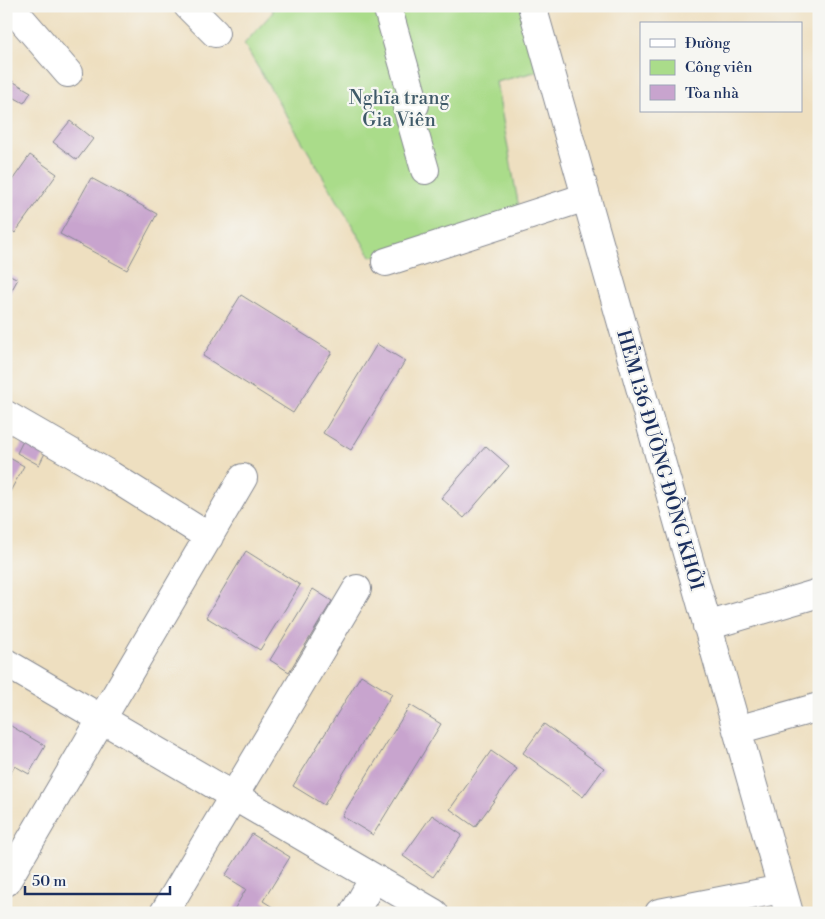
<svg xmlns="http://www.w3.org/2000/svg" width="825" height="919" font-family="'Libre Bodoni',serif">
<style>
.green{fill:#aadc8a;stroke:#628674}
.building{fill:#c8a4ce}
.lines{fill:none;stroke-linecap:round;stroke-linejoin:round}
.minor-casing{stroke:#84878f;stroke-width:30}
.minor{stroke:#fff;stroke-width:28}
.labels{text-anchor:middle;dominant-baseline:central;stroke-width:4.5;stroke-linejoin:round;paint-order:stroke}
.park-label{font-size:19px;fill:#3f5a69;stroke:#f6f6f2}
.street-label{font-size:19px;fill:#1b2f5e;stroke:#f6f6f2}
</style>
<rect width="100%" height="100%" fill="#f6f6f2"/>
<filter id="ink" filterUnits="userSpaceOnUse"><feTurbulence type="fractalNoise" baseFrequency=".02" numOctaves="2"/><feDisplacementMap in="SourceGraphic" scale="10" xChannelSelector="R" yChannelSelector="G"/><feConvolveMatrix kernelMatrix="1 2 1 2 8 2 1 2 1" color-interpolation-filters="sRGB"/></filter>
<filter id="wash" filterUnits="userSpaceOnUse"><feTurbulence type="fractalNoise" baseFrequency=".0096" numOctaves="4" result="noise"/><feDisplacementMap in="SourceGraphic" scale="20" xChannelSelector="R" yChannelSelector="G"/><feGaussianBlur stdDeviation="1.12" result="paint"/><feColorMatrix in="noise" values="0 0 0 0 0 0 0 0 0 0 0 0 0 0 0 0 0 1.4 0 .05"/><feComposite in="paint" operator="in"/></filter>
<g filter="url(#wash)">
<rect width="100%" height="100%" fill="#eedfc0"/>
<path class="green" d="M271,6h254l18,64 -47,12 23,126 -148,49 -127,-213 29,-32z"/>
<g id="blocks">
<path class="building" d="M12,81l19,11 -7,11 -18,-10z
M70,121l23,18 -16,21 -24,-18z
M30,155l27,19 -42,59 -9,-7v-37z
M91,178l66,36 -30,56 -67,-36z
M6,273l12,6 -12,21z
M241,295l91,57 -39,61 -90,-57z
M377,344l28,17 -54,89 -28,-17z
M25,437l22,12 -8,16 -22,-12z
M486,446l23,20 -45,52 -23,-20z
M6,456l18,10 -18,33z
M246,551l54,34 -40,65 -54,-33z
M313,589l19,12 -43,71 -19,-12z
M361,675l31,19 -68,111 -31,-19z
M410,705l31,19 -68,111 -31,-19z
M6,723l39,23 -16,28 -14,-8 -9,14z
M544,724l60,44 -21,29 -60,-44z
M491,751l26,18 -42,58 -25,-18z
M432,815l30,20 -29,42 -30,-21z
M252,834l38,23 -27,44 19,12h-50l14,-24 -21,-13z"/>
</g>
</g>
<g filter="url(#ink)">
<use href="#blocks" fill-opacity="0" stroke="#84878f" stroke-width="1"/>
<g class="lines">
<defs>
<path id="minor" d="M10,6l58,67
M188,6l27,27
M387,6l28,99 -8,2 18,63
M532,6l257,907
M386,262l200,-65
M6,415l104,60 99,62
M707,626l112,-33
M6,663l428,250
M737,730l82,-23
M6,882l237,-404
M164,913l193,-324
M354,913l20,-35
M659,913l123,-24"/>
</defs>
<use href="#minor" class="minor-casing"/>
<use href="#minor" class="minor"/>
</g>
</g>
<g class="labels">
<g class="park-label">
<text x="399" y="98">Nghĩa trang<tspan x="399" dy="22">Gia Viên</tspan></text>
</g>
<g class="street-label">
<text transform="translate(660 460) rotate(74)">HẺM 136 ĐƯỜNG ĐỒNG KHỞI</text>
</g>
</g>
<rect width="825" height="919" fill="none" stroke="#f6f6f2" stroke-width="25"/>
<rect x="640" y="22" width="162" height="90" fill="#f6f6f2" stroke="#9ea6b7"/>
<rect x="650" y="39" width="25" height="8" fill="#ffffff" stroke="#9ea6b7"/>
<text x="685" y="48" font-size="15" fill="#1b2f5e">Đường</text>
<rect x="650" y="60" width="25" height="15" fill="#aadc8a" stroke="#9ea6b7"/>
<text x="685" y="72" font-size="15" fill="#1b2f5e">Công viên</text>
<rect x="650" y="85" width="25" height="15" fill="#c8a4ce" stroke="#9ea6b7"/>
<text x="685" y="98" font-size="15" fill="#1b2f5e">Tòa nhà</text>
<path d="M25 886v8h145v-8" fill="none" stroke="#1b2f5e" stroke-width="2.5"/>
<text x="32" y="886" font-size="15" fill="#1b2f5e" stroke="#f6f6f2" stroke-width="4" paint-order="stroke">50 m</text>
</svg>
